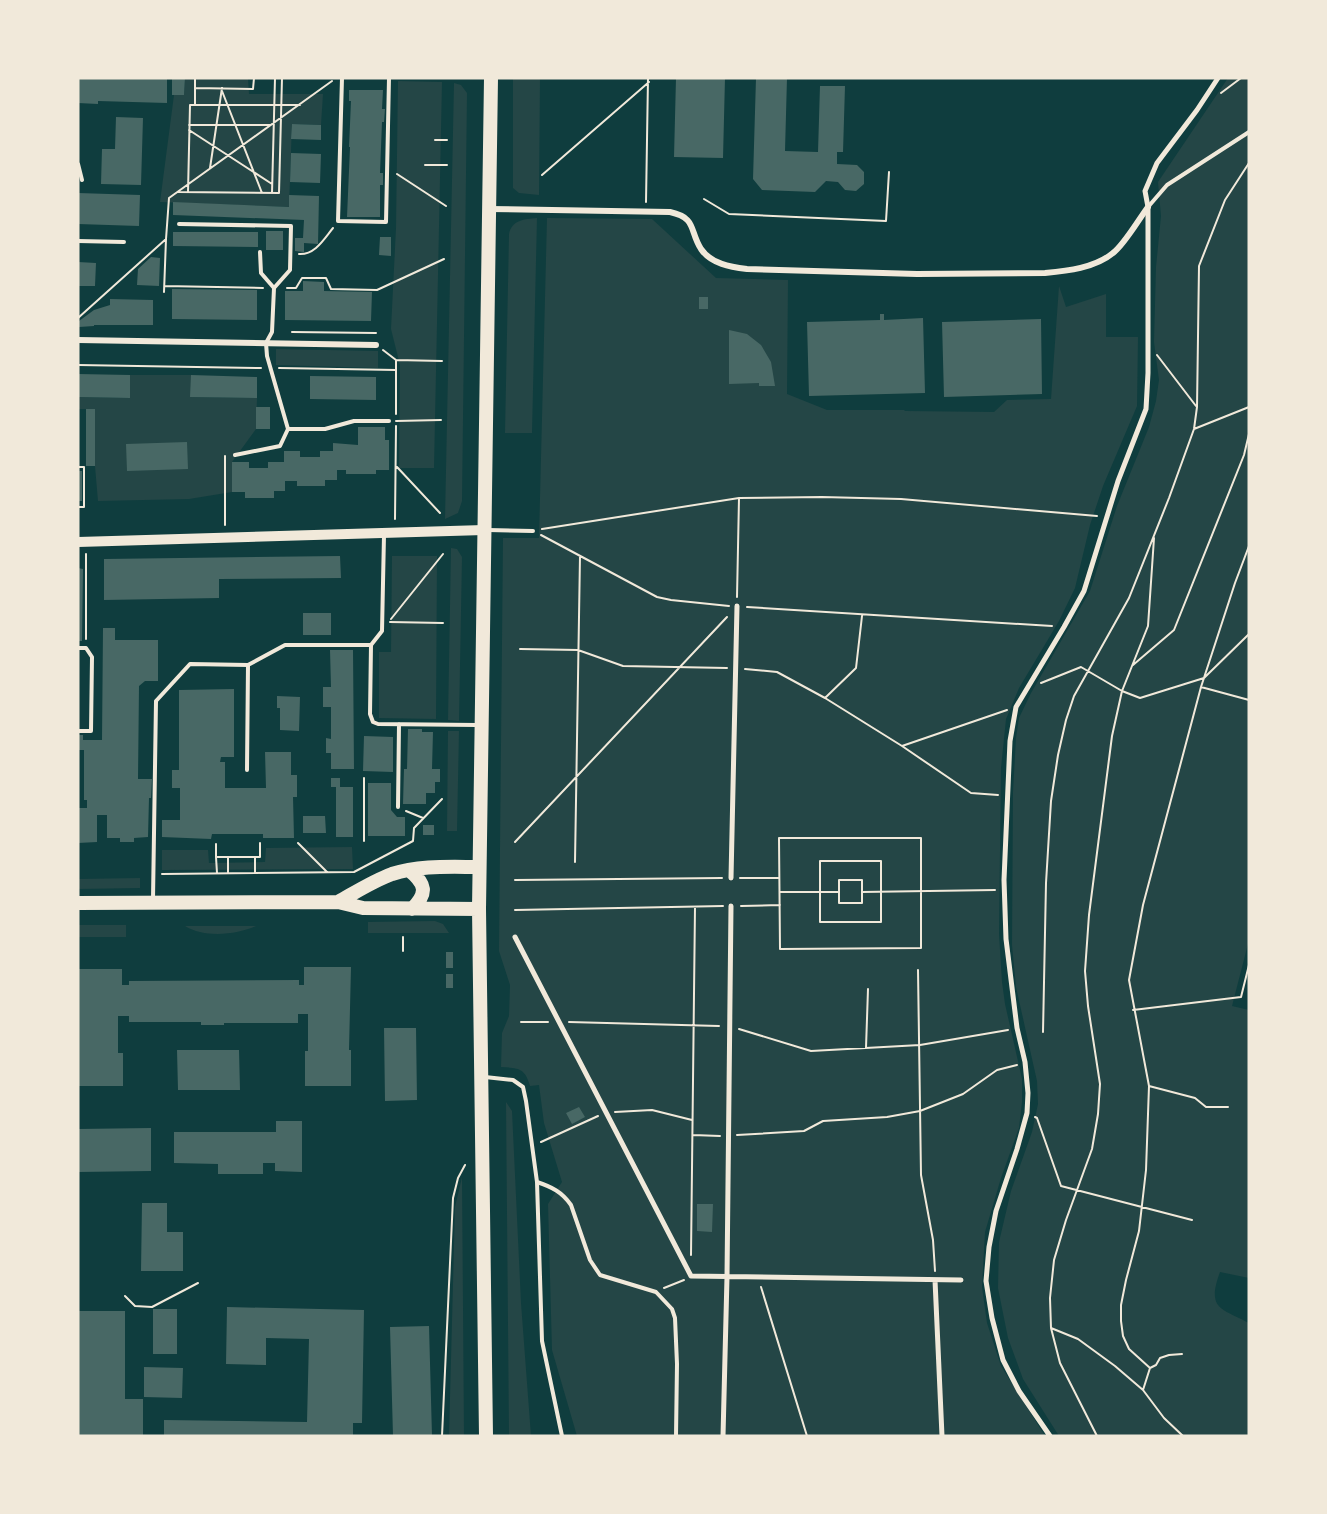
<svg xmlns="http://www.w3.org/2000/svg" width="1327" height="1514" font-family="'Work Sans',sans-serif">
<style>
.green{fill:#244646}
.building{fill:#486865}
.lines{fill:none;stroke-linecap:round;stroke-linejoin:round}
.path{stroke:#f1e9da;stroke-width:2}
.service{stroke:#f1e9da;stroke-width:4}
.pedestrian{stroke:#f1e9da;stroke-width:5}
.minor{stroke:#f1e9da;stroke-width:6}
.tertiary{stroke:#f1e9da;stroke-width:10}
.primary{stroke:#f1e9da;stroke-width:14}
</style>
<rect width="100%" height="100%" fill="#0f3d3e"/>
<path class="green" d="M185,78h63l1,16h74l-2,31 -29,-1 -3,83 -129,-5 14,-107h10z
M513,78h27l-1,117 -20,-2 -6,-5z
M1228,78h21v862l-17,66 17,4v268l-29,-6c-14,38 2,36 29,51v113h-190l-36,-57 -15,-41 -10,-50 1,-46 12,-51 21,-59 6,-28 -1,-23 -21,-94 -4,-42 1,-153 3,-54 3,-20 12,-25 59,-102 27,-85 32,-79 7,-26 3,-21 -5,-38 2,-75 5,-51 -3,-34z
M398,81l44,1 -8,386h-35l1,-103 -9,-36 5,-101z
M454,83l7,2 6,8 -5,408 -4,12 -13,6z
M537,218l-5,215h-27l4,-199c3,-14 15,-15 28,-16z
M547,218l105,1 64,59 72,2 -1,114 40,16h77l1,1 89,1 13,-12 44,-1 8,-113 7,21 40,-13v43h32l-1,69 -34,80 -13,39 -15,63 -16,33 -40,67 -13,31 -5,49 -2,166 3,48 3,22 17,75v23l-3,26 -18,50 -16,54 -3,55 5,36 14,43 44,70h-468l-25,-86 -4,-146 14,-22 -18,-59 -5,-38 -9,1c-5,-18 -11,-18 -29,-19l1,-34 7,-17 1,-31 -11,-34 4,-413h36z
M276,349l102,2v17l-102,-3z
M130,375h61v22l66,1 -1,31 -24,33v30l-43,7 -91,2 -3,-35v-57h-17v-12l52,1z
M451,548l6,1 5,8 -3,164 -11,-1z
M392,556h45l-1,163 -57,-1v-66h12z
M448,731h11l-2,100h-10z
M352,847l1,22 -191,1v-20h46l1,13 56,-1 1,-14z
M140,878v10l-62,1v-10z
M435,921l8,3 6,9h-81v-11z
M78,925h48v12h-48z
M185,926h71c-20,9 -52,12 -71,0z
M506,1102l6,9 9,192 10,133h-22z
M462,1177l2,259h-15l6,-229z"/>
<path class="building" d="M78,78l89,1v24l-69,-2v3l-20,-1z
M172,78h13l-1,17h-12z
M676,78h49l-2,80 -49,-1z
M756,78h31l-2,73 33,1 2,-66h25l-2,66h-6v12l20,1 7,7v12l-8,7 -11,-1 -7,-8 -12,-1 -11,11 -53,-2 -9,-11z
M349,90h34l-1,19h3l-1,13h-2l-2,51h3v12h-3v32h-33l3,-70h-1l2,-46h-2z
M116,117l27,1 -2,67 -40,-1 1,-35h13z
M292,124l29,1v15l-30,-1z
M291,153l30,1 -1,29 -30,-1z
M78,193l62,2 -1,31 -61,-2z
M289,195l30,1 -1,48 -14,-1v9l-9,-1v-13h8l1,-18 -131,-5v-13l116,5z
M266,231h17v19h-17z
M173,232h85v15l-85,-1z
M380,237h11v19l-12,-1z
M151,257l9,1 -1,28 -22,-1 1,-16z
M78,262l18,1 -1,23h-17z
M303,281l21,1v9l48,1 -1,29 -86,-1v-29h18z
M172,289l85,1v30l-85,-1z
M699,297h9v12h-9z
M110,299l43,1v25h-59v1l-15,1v-6l15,-11 16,-5z
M880,314h4v6l39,-2 2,75 -116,3 -2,-74 73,-2z
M1041,319l1,75 -98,3 -2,-75z
M729,330l18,4 14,11 10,17 4,24h-16v-3l-30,1z
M78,374l52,1v23l-52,-1z
M191,375l66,2v21l-67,-1z
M310,376l66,1v23l-66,-1z
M256,407h14v22h-14z
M86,409h9v57h-9z
M358,427h27v13h4v30h-13v4h-30v-4h-9v10h-12v6h-28v-5h-12v10h-11v7h-29v-6h-13v-30h17v6h19v-6h16v-11h16v6h20v-6h13v-8l25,2z
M187,442l1,27 -61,2 -1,-27z
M78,471h4v30h-4z
M340,556l1,22 -122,1v19l-115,2v-41z
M78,568l5,1 -1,72h-4z
M303,613h28v22h-28z
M103,628h12v12h43v41h-13l-6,5 -1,93h14l-1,19h-2l-1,39 -14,1v4h-14v-4h-13v-23h-10v27l-19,1v-35h9v-8h-3v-50h-6v-15h5v5h19z
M330,650h23l1,119h-23v-16h-5v-15l5,1v-32h-8v-20h8z
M234,689v68h-13l-1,5h5v26h41l-1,-36h26v23h6v22h-4l1,41h-31v-4h-51l-1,5 -49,-2v-17h18v-32h-8v-18h7v-80z
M277,696l23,1 -1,34 -19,-1v-22h-3z
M408,729h14v3h11l-1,37h8v13h-5v11h-9v11h-23l1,-35h3z
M364,736l29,1v35l-30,-1z
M331,778h9v9h13v50h-17v-50h-5z
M368,783h23v27l6,7h8v19h-37z
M303,816h22l1,17h-23z
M423,825h11v10h-11z
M446,952h7v16h-7z
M304,967h47l-2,83h2v36h-46v-35h3v-37h-10v9h-74v2h-23v-3h-72v-6h-11v37h5v33h-45v-117h44v16h7v-4l170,-1v5h5z
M446,974h7v14h-7z
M384,1028h32l1,72 -32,1z
M177,1050h62l1,40h-62z
M579,1107l6,10 -13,7 -6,-11z
M276,1121h26v51l-27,-1v-8h-12v11h-45v-10l-44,-1v-31h102z
M151,1128v43l-73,1v-43z
M142,1203h25v29h16v39h-42z
M697,1204h16l-1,28 -15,-1z
M227,1307l137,3 -2,113h-9v13h-189v-16l143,2 2,-83 -43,-1v27l-40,-1z
M153,1309h24v45h-24z
M78,1311h47v88h18v37h-65z
M429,1326l3,110h-39l-3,-109z
M144,1367l39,1 -1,30 -38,-1z"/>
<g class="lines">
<path class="path" d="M195,88l58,1 1,-11
M222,91l40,102
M1221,93l20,-15
M195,105v-27
M189,125h81
M189,130l83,54
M435,140h12
M425,165h22
M210,168l12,-80
M397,174l49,32
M542,175l107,-93
M178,192l101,1 3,-115
M188,192l2,-87h110
M272,193l3,-115
M704,199l25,15 157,7 3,-49
M646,202l2,-124
M299,254c16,1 25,-15 34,-26
M165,286l98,2
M287,288h9l6,-10h24l5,11 46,1 67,-31
M164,292l2,-53
M78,318l88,-79 3,-41 163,-117
M292,332l84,1
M383,350l13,10 46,1
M1157,355l39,51
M78,365l183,3
M279,368l117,2
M396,414v-54
M396,421l45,-1
M1194,429l55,-22
M78,467h6v40h-6
M397,467l43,46
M395,519l1,-93
M225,525v-69
M542,529l197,-31 83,-1 79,2 196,17
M541,535l116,62 14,3 58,6
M86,554v85
M737,597l2,-99
M747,607l305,19
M391,619l52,-65
M390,622l53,1
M520,649l58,1 45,16 104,2
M1133,665l41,-35 70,-175 5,-21
M745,669l32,3 48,26 77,48 69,47 27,2
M1041,683l40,-16 41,24 18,7 64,-20 45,-44
M1201,687l48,13
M825,698l31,-30 6,-52
M902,746l105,-36
M406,811l17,7
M779,838h142v110l-141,1z
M364,841v-63
M515,842l212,-225
M298,843l29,29
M216,844v13h44v-14
M216,857l1,16
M228,857v15
M255,857v15
M820,861h61v61h-61z
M575,862l5,-306
M162,874l192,-2 59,-31 1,-13 28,-29
M740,878h39
M515,880l207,-2
M839,880h23v23h-23z
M780,892h59
M862,892l133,-2
M741,906l39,-1
M515,910l208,-4
M403,951v-14
M918,970l3,205 12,65 2,31
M1133,1010l108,-13 8,-32
M521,1022h27
M569,1022l150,4
M739,1029l72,22 109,-6 88,-15
M1043,1032l3,-149 5,-82 7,-46 8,-35 8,-24 55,-98 40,-100 25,-69 3,-22 2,-141 26,-66 24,-37
M866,1048l2,-59
M1149,1086l46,12 11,9h22
M615,1112l37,-2 40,10
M1035,1117l2,1 24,68 131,34
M693,1135l27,1
M737,1135l67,-4 19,-10 64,-4 33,-6 43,-17 34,-24 20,-5
M541,1142l57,-26
M691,1255l4,-348
M761,1287l46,149
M664,1288l20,-8
M125,1296l10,10 17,1 46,-24
M1051,1328l27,11 37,27 28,24 21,28 19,18
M1150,1368l-21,-19 -6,-13 -2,-15v-16l5,-25 13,-49 7,-61 3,-84 -20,-106 14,-75 58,-218 34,-104 14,-37
M1143,1390l7,-22 6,-3 4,-7 9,-3 13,-1
M442,1436l11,-238 5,-20 7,-13
M1097,1436l-37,-73 -9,-35 -1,-30 4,-38 12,-40 26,-71 6,-35 2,-30 -12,-78 -3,-35 4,-56 23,-179 10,-45 26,-65 6,-88"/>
<path class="service" d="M342,78l-4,143 48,1 3,-144
M78,164l4,16
M1148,207l19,-22 82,-53
M179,224l112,2 -1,44 -16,18 -2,44 -6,11 1,13 21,73h37l29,-8h35
M78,241l46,1
M260,252l1,21 13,15
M235,455l45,-9 8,-17
M488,530l45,1
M371,645l-1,69 3,8 5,2 99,1
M78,648h8l6,9 -1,74h-13
M247,770l1,-105
M398,807l1,-83
M153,899l3,-198 34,-37 58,1 37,-20h86l11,-14 2,-96
M485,1077l28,3 10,7 3,14 11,81 5,159 20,95
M537,1182c15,5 25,10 34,23l19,55 10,15 56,17 16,17 3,9 2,46 -1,72"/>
<path class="pedestrian" d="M731,878l6,-272
M515,937l176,339 270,4
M935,1280l7,156
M723,1436l4,-159 4,-371
M1050,1436l-31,-45 -16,-31 -11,-42 -6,-37 3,-34 7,-36 21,-62 10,-36 1,-20 -3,-31 -8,-34 -11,-89 -2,-59 6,-139 6,-34 48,-80 20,-36 34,-110 28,-72 2,-36v-166l-3,-16 12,-28 40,-53 21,-32"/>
<path class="minor" d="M488,209l182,3c27,6 19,18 31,37 10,15 30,18 46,20l170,5 128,-1c22,-2 50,-5 68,-20 11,-8 26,-34 35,-46
M78,340l298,5"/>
<path class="tertiary" d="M78,542l406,-12"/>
<path class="primary" d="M409,870c17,14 19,23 3,39
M338,902c18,-10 35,-21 54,-28 27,-9 59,-7 87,-7
M78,903l260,-1 25,6 116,1
M486,1436l-7,-527 12,-831"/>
</g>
<rect width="1327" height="1514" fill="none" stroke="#f1e9da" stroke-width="159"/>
</svg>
